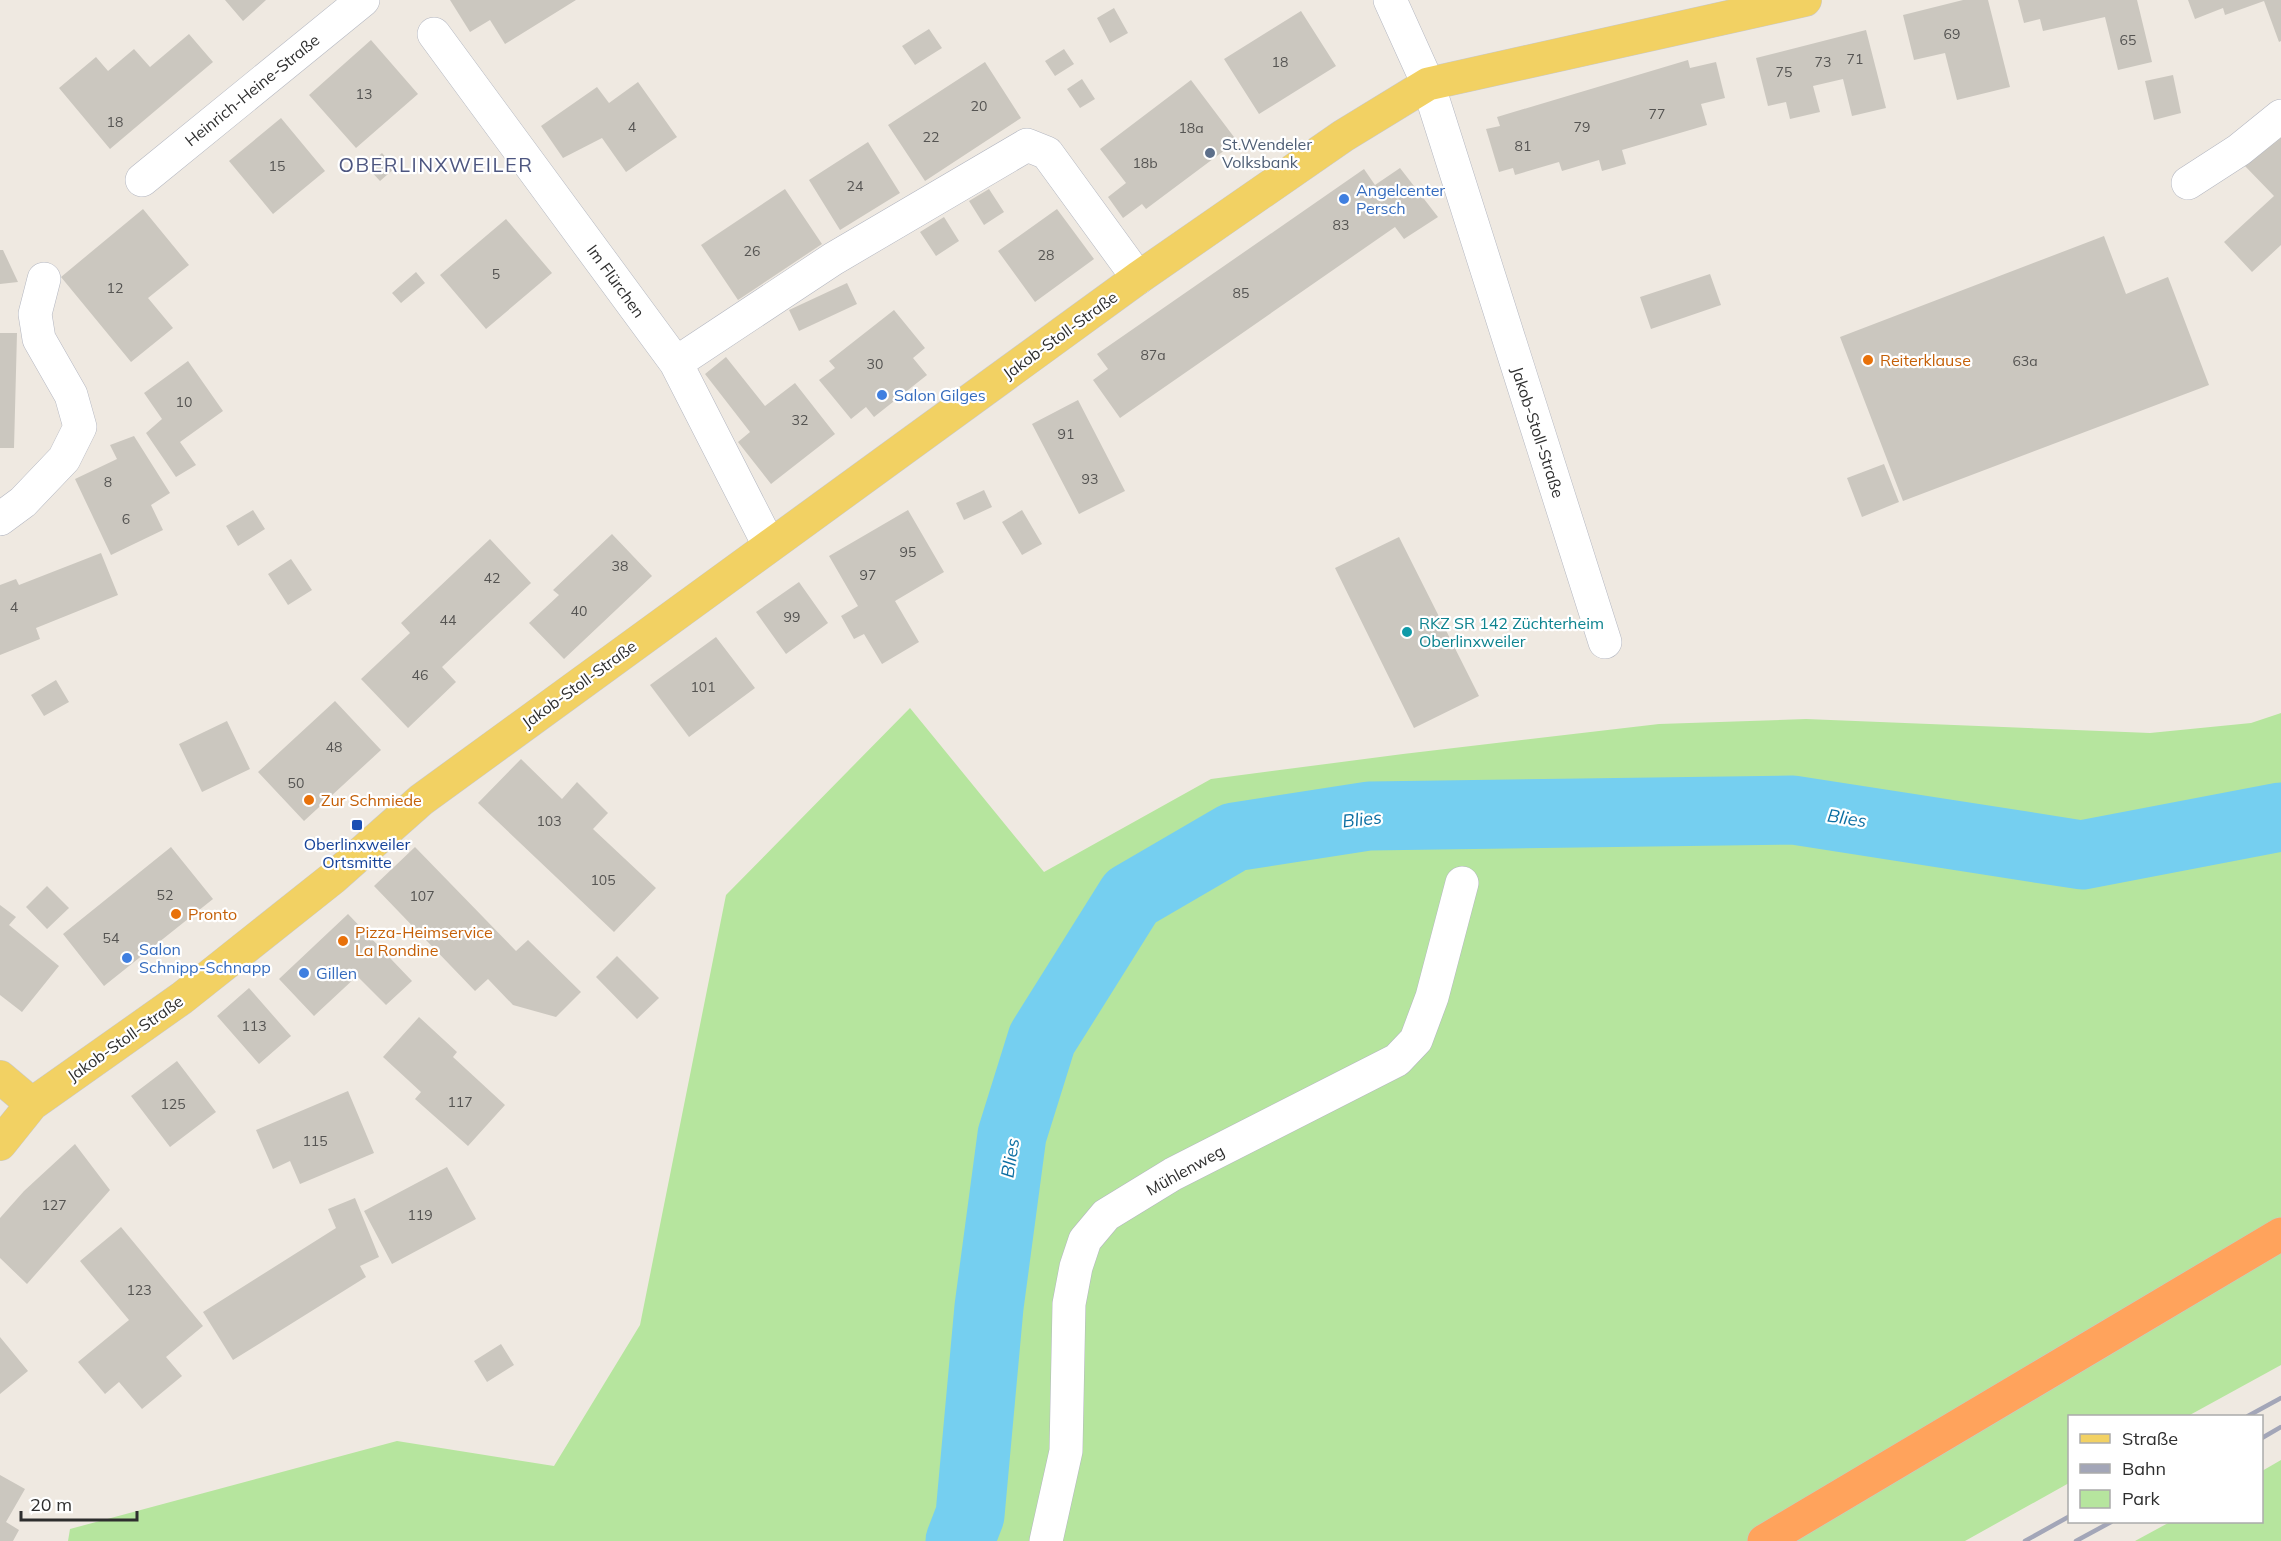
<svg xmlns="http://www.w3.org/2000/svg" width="2281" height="1541" font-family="Mulish,sans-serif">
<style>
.green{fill:#b6e59e}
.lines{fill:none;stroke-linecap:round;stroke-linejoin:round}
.river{stroke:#75cff0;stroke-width:69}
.building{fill:#cbc7bf}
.minor-casing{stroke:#b4b7c1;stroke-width:34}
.major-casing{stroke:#c9c9c9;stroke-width:34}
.highway-casing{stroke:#c9c9c9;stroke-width:34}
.minor{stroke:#fff;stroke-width:33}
.major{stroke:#f2d163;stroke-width:33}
.highway{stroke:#ffa35c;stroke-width:33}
.rail{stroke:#a3a6b8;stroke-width:4.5}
.service-dot{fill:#5c6f8a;stroke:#fff;stroke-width:2}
.shop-dot{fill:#3f7fe0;stroke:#fff;stroke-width:2}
.food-dot{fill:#e8710a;stroke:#fff;stroke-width:2}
.culture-dot{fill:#0f9aa8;stroke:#fff;stroke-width:2}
.transit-dot{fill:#1a4fb4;stroke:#fff;stroke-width:2}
.labels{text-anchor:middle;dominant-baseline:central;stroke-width:4.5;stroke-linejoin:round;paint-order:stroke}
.number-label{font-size:14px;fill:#555452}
.street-label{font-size:16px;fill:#2e2e2e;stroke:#fff}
.service-label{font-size:16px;fill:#4e5e75;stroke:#fff;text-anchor:start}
.shop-label{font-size:16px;fill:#366cbe;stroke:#fff;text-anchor:start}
.food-label{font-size:16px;fill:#c56008;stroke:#fff;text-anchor:start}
.culture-label{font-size:16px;fill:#0d838f;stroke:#fff;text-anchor:start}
.transit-label{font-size:16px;fill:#164399;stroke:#fff}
.water-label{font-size:18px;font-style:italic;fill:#0d6fa3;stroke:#fff}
.quarter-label{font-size:20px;letter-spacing:1.5px;fill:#4d5680;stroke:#fff}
</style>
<rect width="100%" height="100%" fill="#efe9e1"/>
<path class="green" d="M910,708l134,164 167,-93 192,-25 256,-30 147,-5 344,14 101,-10 30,-10v652l-93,51h-118l-1,67 -104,58h-1897l2,-12 327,-88 157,25 86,-141 86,-430z
M2281,1460v81h-146l35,-19h92v-51z"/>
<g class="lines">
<path class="river" d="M960,1541l10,-26 19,-208 23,-172 30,-96 89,-142 103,-60 135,-21 424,-6 289,45 199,-38"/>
</g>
<path class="building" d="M225,0h41l-23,21z
M450,0h126l-71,44 -15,-24 -20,12z
M1963,0h25l22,87 -53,13 -12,-47 -31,7 -11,-45z
M2018,0h119l15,62 -34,8 -13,-53 -62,14 -3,-12 -16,4z
M2188,0h93v41l-2,1 -15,-41 -39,14 -2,-7 -28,11z
M1114,8l14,25 -18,10 -13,-25z
M1301,11l35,55 -77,48 -35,-55z
M929,29l13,19 -27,17 -13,-19z
M1866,30l20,78 -34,8 -9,-37 -30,7 7,26 -30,7 -4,-17 -18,4 -12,-48z
M189,34l24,28 -103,87 -51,-61 37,-31 12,14 26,-22 16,18z
M371,40l47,54 -62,54 -47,-53z
M1064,49l10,15 -19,12 -10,-15z
M1688,60l2,8 26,-6 9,36 -24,6 6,21 -85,25 4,14 -24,7 -3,-11 -37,11 -3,-9 -44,13 -2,-7 -14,4 -13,-43 14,-3 -3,-9z
M985,62l36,56 -96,63 -37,-56z
M2173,75l8,38 -27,7 -9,-39z
M1082,79l13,20 -15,9 -13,-19z
M1191,80l46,61 -91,68 -4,-5 -19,14 -15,-21 18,-14 -26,-34z
M638,82l39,55 -51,35 -24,-34 -39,20 -22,-32 56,-39 12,16z
M281,118l44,53 -52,43 -44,-53z
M2281,130v115l-29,27 -28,-30 50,-46 -30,-31z
M868,142l32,51 -60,37 -31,-50z
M382,153l13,15 -15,13 -13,-14z
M1400,168l38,49 -34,22 -9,-12 -275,191 -27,-38 15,-11 -11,-15 267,-185 11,16z
M785,189l37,55 -84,56 -37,-55z
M989,189l15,23 -20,13 -15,-24z
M143,209l46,56 -41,33 25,30 -42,34 -70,-85z
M1057,209l37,50 -59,43 -37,-51z
M944,217l15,24 -23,15 -16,-24z
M506,219l46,54 -66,56 -46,-54z
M2104,236l22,58 42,-17 41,108 -306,116 -63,-164z
M0,250h3l15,32 -18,2z
M416,272l9,11 -24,20 -9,-10z
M1710,274l11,31 -70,24 -11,-32z
M847,283l10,21 -58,27 -10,-21z
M894,310l31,38 -12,10 14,17 -53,42 -8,-10 -15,12 -32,-39 16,-12 -6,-7z
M0,333h17l-3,115h-14z
M726,357l39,49 30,-23 40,51 -64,50 -33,-42 12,-10 -45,-58z
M188,361l35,50 -43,31 16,23 -20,12 -30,-44 16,-14 -18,-26z
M1078,400l47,91 -46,23 -47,-90z
M134,436l36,57 -19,12 12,25 -52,25 -36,-76 42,-20 -7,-14z
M1884,464l15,38 -37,15 -15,-39z
M984,490l8,17 -28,13 -8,-17z
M253,510l12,19 -27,17 -12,-20z
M908,510l36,62 -49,29 24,41 -37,22 -18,-30 -10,5 -13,-23 17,-10 -29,-50z
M1022,510l20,34 -20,11 -20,-33z
M612,534l40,42 -88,83 -35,-36 30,-28 -6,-5z
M1399,537l80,159 -65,32 -79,-160z
M490,539l41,44 -89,84 14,15 -48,46 -47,-49 49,-46 -9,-10z
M101,553l17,42 -82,33 4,11 -40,16v-70l16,-6 3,6z
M291,559l21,31 -24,15 -20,-31z
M799,582l29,41 -42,31 -30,-42z
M716,637l39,51 -66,49 -39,-52z
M56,680l13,22 -25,14 -13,-21z
M335,701l46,49 -77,71 -46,-49z
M227,721l23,48 -48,23 -23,-48z
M521,759l41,40 15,-17 31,31 -15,16 63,59 -42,44 -136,-129z
M171,847l42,52 -109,87 -41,-52z
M415,847l101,104 12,-11 53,52 -25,25 -43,-12 -25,-26 -13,12 -101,-105z
M47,886l22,22 -22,21 -21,-22z
M0,905l16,12 -7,8 50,41 -37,46 -22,-17z
M348,914l64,67 -26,24 -29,-29 -43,40 -35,-37z
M617,956l42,42 -22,21 -41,-42z
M249,988l42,48 -32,28 -42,-48z
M419,1017l38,35 -4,5 52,48 -37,41 -53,-47 6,-7 -38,-35z
M177,1061l39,51 -46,35 -39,-51z
M348,1091l26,62 -74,31 -10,-23 -17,8 -17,-39z
M75,1144l35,46 -83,94 -27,-26v-40l24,-27z
M447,1167l29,52 -84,45 -28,-53z
M355,1198l24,59 -19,9 6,11 -133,83 -30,-48 133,-84 -8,-19z
M121,1227l82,99 -37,31 16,19 -40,33 -23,-27 -14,12 -27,-32 51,-42 -49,-59z
M0,1337l28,34 -28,23z
M501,1344l13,21 -27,17 -13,-21z
M0,1475l25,14 -19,33 13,8 -6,11h-13z"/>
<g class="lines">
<defs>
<path id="minor" d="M1390,0l38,84 177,558
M434,34l242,329 93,182
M142,180l221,-180
M2188,183l51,-33 42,-34
M676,363l157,-104 194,-114 20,8 91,125
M0,519l23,-17 41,-43 16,-32 -9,-32 -32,-56 -4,-25 9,-35
M1046,1541l20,-90 3,-147 7,-37 9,-27 21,-25 67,-41 224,-114 19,-20 16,-43 30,-114"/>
<path id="major" d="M0,1077l32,27
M0,1144l32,-40 150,-106 151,-120 88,-78 717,-522 205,-142 85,-52 377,-84"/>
<path id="highway" d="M1764,1541l517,-307"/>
</defs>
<use href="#minor" class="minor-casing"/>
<use href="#major" class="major-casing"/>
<use href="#highway" class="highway-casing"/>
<use href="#minor" class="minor"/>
<use href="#major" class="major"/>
<use href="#highway" class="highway"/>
<path class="rail" d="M2248,1416l33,-18
M2262,1438l19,-11
M2025,1541l45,-25
M2076,1541l35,-19"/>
</g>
<circle class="service-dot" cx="1210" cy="153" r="6"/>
<g class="shop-dot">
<circle cx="1344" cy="199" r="6"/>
<circle cx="882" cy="395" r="6"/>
<circle cx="127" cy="958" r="6"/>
<circle cx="304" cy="973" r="6"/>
</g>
<g class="food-dot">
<circle cx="1868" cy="360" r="6"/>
<circle cx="309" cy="800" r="6"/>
<circle cx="176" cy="914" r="6"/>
<circle cx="343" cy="941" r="6"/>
</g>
<circle class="culture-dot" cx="1407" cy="632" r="6"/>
<rect class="transit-dot" x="351" y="819" width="12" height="12" rx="3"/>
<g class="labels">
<g class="number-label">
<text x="1952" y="34">69</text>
<text x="2128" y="40">65</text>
<text x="1855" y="59">71</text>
<text x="1280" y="62">18</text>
<text x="1823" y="62">73</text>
<text x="1784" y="72">75</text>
<text x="364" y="94">13</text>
<text x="979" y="106">20</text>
<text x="1657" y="114">77</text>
<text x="115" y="122">18</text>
<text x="632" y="127">4</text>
<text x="1582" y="127">79</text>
<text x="1191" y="128">18a</text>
<text x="931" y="137">22</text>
<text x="1523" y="146">81</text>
<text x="1145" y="163">18b</text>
<text x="277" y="166">15</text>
<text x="855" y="186">24</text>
<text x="1341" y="225">83</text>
<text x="752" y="251">26</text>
<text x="1046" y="255">28</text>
<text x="496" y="274">5</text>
<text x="115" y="288">12</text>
<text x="1241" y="293">85</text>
<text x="1153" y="355">87a</text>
<text x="2025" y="361">63a</text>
<text x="875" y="364">30</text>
<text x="184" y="402">10</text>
<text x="800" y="420">32</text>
<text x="1066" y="434">91</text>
<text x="1090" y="479">93</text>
<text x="108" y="482">8</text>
<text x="126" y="519">6</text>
<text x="908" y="552">95</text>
<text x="620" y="566">38</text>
<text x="868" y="575">97</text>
<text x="492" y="578">42</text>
<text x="14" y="607">4</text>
<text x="579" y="611">40</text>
<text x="792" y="617">99</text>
<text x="448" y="620">44</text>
<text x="420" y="675">46</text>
<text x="703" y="687">101</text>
<text x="334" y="747">48</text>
<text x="296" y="783">50</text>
<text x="549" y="821">103</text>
<text x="603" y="880">105</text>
<text x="165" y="895">52</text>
<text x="422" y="896">107</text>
<text x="111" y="938">54</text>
<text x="254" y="1026">113</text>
<text x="460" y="1102">117</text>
<text x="173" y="1104">125</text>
<text x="315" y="1141">115</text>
<text x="54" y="1205">127</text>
<text x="420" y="1215">119</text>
<text x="139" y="1290">123</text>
</g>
<g class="street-label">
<text transform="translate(252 90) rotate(-39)">Heinrich-Heine-Straße</text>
<text transform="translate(616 281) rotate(54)">Im Flürchen</text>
<text transform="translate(1060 335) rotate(-36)">Jakob-Stoll-Straße</text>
<text transform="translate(1538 432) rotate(72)">Jakob-Stoll-Straße</text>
<text transform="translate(579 684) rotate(-36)">Jakob-Stoll-Straße</text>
<text transform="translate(125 1038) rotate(-35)">Jakob-Stoll-Straße</text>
<text transform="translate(1185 1170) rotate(-29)">Mühlenweg</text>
</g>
<g class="service-label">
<text x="1222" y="144">St.Wendeler<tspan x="1222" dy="18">Volksbank</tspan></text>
</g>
<g class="shop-label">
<text x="1356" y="190">Angelcenter<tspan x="1356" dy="18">Persch</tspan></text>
<text x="894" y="395">Salon Gilges</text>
<text x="139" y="949">Salon<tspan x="139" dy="18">Schnipp-Schnapp</tspan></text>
<text x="316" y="973">Gillen</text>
</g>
<g class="food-label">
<text x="1880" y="360">Reiterklause</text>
<text x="321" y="800">Zur Schmiede</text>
<text x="188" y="914">Pronto</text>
<text x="355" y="932">Pizza-Heimservice<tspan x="355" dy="18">La Rondine</tspan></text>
</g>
<g class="culture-label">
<text x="1419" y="623">RKZ SR 142 Züchterheim<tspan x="1419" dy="18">Oberlinxweiler</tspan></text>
</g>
<g class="transit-label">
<text x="357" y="844">Oberlinxweiler<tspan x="357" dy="18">Ortsmitte</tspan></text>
</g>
<g class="water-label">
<text transform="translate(1847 818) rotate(9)">Blies</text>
<text transform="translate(1362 819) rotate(-6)">Blies</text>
<text transform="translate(1010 1158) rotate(-81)">Blies</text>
</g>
<g class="quarter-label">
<text x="436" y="164">OBERLINXWEILER</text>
</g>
</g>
<rect x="2068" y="1415" width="195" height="108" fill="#ffffff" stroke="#ababab" stroke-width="1.5"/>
<rect x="2080" y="1434" width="30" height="9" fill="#f2d163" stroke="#ababab" stroke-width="1.5"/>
<text x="2122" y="1445" font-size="18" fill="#2e2e2e">Straße</text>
<rect x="2080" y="1464" width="30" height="9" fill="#a3a6b8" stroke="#ababab" stroke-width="1.5"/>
<text x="2122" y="1475" font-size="18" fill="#2e2e2e">Bahn</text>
<rect x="2080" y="1490" width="30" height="18" fill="#b6e59e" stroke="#ababab" stroke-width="1.5"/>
<text x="2122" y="1505" font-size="18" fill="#2e2e2e">Park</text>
<path d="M21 1511v9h116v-9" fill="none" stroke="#2e2e2e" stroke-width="3"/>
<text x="30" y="1511" font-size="18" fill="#2e2e2e" stroke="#ffffff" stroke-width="4.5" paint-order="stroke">20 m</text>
</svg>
